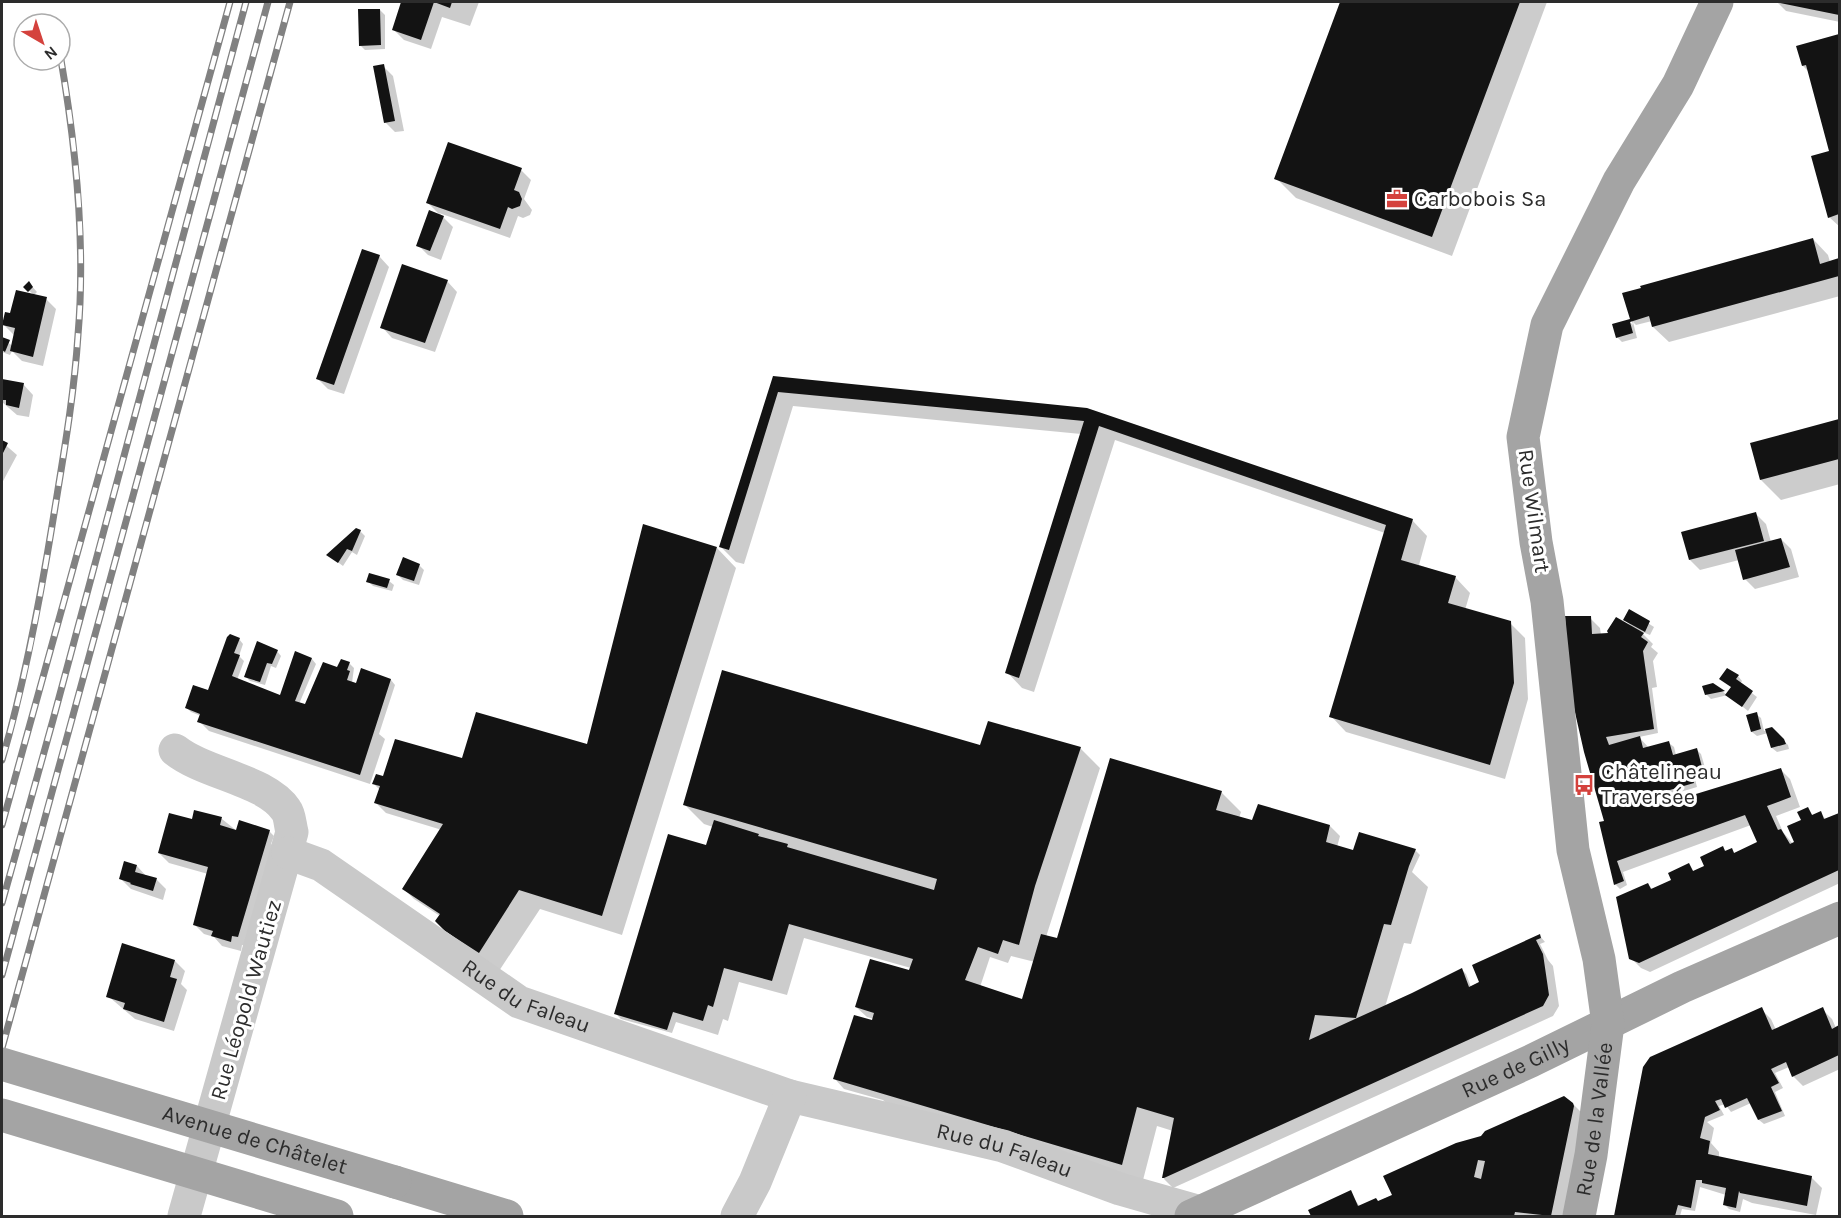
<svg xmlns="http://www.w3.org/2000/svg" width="1841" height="1218" font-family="Karla,sans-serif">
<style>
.shadow{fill:#0003;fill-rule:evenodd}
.building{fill:#131313;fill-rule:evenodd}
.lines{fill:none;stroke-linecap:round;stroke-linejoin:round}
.minor{stroke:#c9c9c9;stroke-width:33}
.major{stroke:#a4a4a4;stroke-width:33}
.rail-casing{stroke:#818181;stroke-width:7}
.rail{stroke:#fff;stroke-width:4.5;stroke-dasharray:14;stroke-linecap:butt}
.major-bridge{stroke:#a4a4a4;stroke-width:33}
.labels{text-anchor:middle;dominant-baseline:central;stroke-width:6;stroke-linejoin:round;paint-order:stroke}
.poi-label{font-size:22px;fill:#2c2c2c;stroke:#fff;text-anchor:start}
.street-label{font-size:22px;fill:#2c2c2c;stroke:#fff}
</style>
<rect width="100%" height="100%" fill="#fff"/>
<path class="shadow" d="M402,2h77l-9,24 -28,-9 -11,32 -27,-9 -10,-10z
M1341,2h206l-95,254 -156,-58 -20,-20z
M1777,2h63v20l-54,-11z
M380,10l5,5v34l-20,1 -5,-5z
M1840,36v191l-11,-10 2,-65 -22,-80 -6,-6 -5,-19z
M383,66l10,10 11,55 -9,1 -10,-10z
M521,170l10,10 -7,19 8,11 -2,5 -7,3 -5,-2 -8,22 -71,-25 14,14 -12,33 -13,-5 -10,-10 24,-28 -14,-14z
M1813,239l15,16 2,7 10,-2v36l-171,46 -16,-15 -1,-6 -16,4 -3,-3 4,16 -15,4 -5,-5 12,-16 4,4 -9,-31z
M379,256l10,11 -45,127 -16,-5 -10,-10z
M447,281l10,11 -22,60 -43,-14 -10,-11z
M29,283l8,9 -3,3 -9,-8z
M46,299l10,10 -13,57 -21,-5 -10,-10 -2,4 -8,-3v-13l11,7 1,-11 -10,-10 7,-10z
M774,377l312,32 326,111 15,16 -8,29 36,12 15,16 -5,17 45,13 15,15 3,61 -23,80 -159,-47 -15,-16 54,-183 -270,-93 -81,252 -12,-4 -15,-16 74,-238 -288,-28 -49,158 -8,-2 -15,-15z
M2,380l21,4 10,11 -4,22 -12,-2 -15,-13z
M1840,420v64l-59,16 -20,-20 -10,-36z
M2,442l15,13 -15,28z
M1756,514l10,10 5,18 10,-3 10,10 8,28 -44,12 -10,-10 -6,-19 -39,10 -10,-10 -7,-27z
M360,531l5,5 -8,19 -5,-3 -9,14 -15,-11z
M717,548l19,20 -114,367 -82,-26 -41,62 -32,-20 -30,-30 3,-5 -26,-17 -10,-10 38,-59 -56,-17 -10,-10 4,-13 -6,-6 10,-6 79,-19 125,-13z
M419,565l5,5 -5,15 -16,-5 -5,-5z
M368,581h21l5,4 -2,6 -19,-5z
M1629,611l25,16 -4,8 -10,-4 13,13 -2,3 7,6 -5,8 4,26 -5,1 6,45 -19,4 10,11 20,-5 5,4 2,8 20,-6 5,5 5,17 -12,4 3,12 -33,10 2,8 114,-36 10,10 10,28 -24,9 7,16 10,12 15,-35 5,7 8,-3 5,7 14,-6v69l-190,89 -9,-4 -10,-10 17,-74 5,6 20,-10 15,-15 6,7 12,-5 17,-19 4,4 5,-2 3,4 24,-11 -8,-18 -128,47 4,13 -7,4 -5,-5 -9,-61 -16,-205 10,10 1,7 31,-8 -7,-7z
M239,639l4,5 -4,12 5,5 -7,19 49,19 10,-46 16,6 4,5 -17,40 7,2 32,-37 11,-6 5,5 -2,15 5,2 5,-15 29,10 4,5 -16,49 6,5 -15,45 -161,-53 -10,-10 2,-5 -10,-4 -5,-5 23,-15z
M277,651l4,5 -5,12 -5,-2 -6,19 -15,-4 -4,-4z
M1738,676l4,5 -2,3 17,13 -9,14 -20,-16 -17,4 -5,-5 7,-10 14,11 6,-7 -7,-5z
M1756,714l5,4 3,13 8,-2 16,16 1,4 -12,3 -5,-4 -4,-15 -11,3 -5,-4z
M981,747l99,1 20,20 -54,169 17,5 158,-150 20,20 -2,6 19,6 72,2 10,10 -3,11 22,6 56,-3 5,5 -8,17 16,15 -17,57 -7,-1 -19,64 77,-37 4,4 5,13 11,-4 58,-47 5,6 -5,2 8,16 5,6 6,40 -6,10 -380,172 -9,-9 9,-48 -16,-5 -15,58 -249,-74 -10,-10 -39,-11 -10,-11 40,-59 -7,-2 -11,-10 54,-35 1,-4 -107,-30 -17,57 -48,-13 -11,39 -5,-2 -5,16 -42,-13 -4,11 -51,-14 -5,-5 91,-167 6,-20 -9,-3 -20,-20zM1011,956l24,6 -12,40 -43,-15 10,-30 18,6z
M222,819l15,12h32l5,5 -3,8 7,6 -30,97 -6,-2 -1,6 -19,-5 -8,-9 -10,-3 -10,-10 14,-50 -39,-11 -10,-10 34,-32z
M137,866l10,11 9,2 10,10 -3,11 -32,-11 -10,-10z
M175,961l10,10 -4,13 6,6 -13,41 -39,-12 -27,-23z
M1761,1009l10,10 5,11 46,-21 10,10 4,9 4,-1v42l-37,17 -10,-10 -4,-9 -14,6 8,15 -8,4 10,24 -21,8 -5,-4 -8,-17 -20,9 -6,-8 -6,2 5,9 -17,7 7,6 -3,15 8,9v6l92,19 11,11 -6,27 -64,-12 -9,-4 -3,13 -11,-3 -5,-5 2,-9 -26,-8 -5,24 -13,-2 -2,7h-64l23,-113z
M1573,1104l10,10 -8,102h-262l-3,-5 40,-19 10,15 18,-5z"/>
<path class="building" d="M401,2h51l-2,6 -16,-6 -13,38 -29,-10z
M1340,2h180l-88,235 -158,-58z
M1780,3l59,-1v13z
M358,9h22l1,36 -22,1z
M1839,34v180l-11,4 -17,-62 18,-5 -23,-86 -4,1 -6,-20z
M384,64l11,57 -11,2 -11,-57z
M448,142l74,26 -8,22 5,2 3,7 -2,7 -8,3 -4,-2 -8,22 -74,-26z
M429,210l15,6 -14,35 -14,-5z
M1813,238l7,26 19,-6v18l-187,51 -3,-11 -19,6 3,11 -17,5 -4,-14 18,-5 -8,-26 19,-5 -1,-2z
M362,249l18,6 -46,130 -18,-6z
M402,264l46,16 -23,63 -45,-15z
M29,281l4,6 -5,5 -5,-5z
M16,290l31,7 -14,60 -23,-6 5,-23 -13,-3 3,-13 5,1z
M2,337l8,3 -5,12 -3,-2z
M773,376l314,32 326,111 -12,41 55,16 -8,27 63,18 3,62 -24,82 -161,-48 57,-192 -287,-99 -80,252 -14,-5 79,-252 -306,-29 -49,158 -10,-3z
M2,379l22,4 -5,25 -13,-3v-5h-4z
M1839,419v40l-79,21 -10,-37z
M2,440l6,3 -6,12z
M1756,512l8,29 -75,19 -8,-28z
M643,524l74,23 -115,369 -83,-26 -40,63 -34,-22 -10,-10 5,-7 -38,-25 41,-65 -69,-21 6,-17 -8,-2 4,-10 7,2 12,-37 67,19 14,-46 111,32z
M356,528l5,2 -9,21 -5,-2 -9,14 -12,-8z
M1781,538l9,29 -47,13 -8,-30z
M403,557l17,7 -6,17 -18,-6z
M369,573l21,6 -3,9 -21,-6z
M1629,609l21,12 -5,11 -22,-12z
M1565,616h26l1,18 16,-1 -1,-2 9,-14 28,16 -3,4 7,5 -5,9 11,78 -48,8 3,8 31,-9 3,12 26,-7 4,14 24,-7 5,19 -11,3 3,13 -38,11 4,11 121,-37 10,29 -24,9 11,24 3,-1 9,15 4,-2 -7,-16 14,-6 -4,-8 11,-5 4,8 9,-4 3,8 15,-6v57l-200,93 -10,-4 -13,-62 32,-14 3,6 20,-9 -3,-7 21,-10 4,8 11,-5 -4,-9 23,-11 2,5 7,-3 2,5 23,-11 -12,-27 -128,46 7,20 -10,4 -15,-63 5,-1 -20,-69 -15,-66z
M230,634l10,4 -6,15 6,2 -8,21 48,19 15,-44 17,7 -17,43 10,3 18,-42 14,5 4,-8 9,3 -3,8 3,1 -3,9 9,3 5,-15 30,11 -31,96 -163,-53 3,-8 -15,-6 8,-23 15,5 19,-53z
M257,641l21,9 -6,14 -5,-1 -7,19 -16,-5z
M1727,668l12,7 -3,4 17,12 -11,16 -17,-12 6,-8 -12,-8z
M722,670l258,75 8,-24 93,26 -46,139 -16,59 -16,-5 -5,14 -20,-7 -13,33 57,19 19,-65 16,4 53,-180 112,33 -6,19 36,10 6,-16 72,21 -4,17 27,8 6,-18 57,17 -7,17 -18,59 -7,-1 -28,94 -41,-3 -6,25 103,-47 50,-25 7,19 10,-5 -7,-17 68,-31 1,4 -5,2 7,14 6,41 -6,11 -379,172h-2l12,-60 -37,-11 -15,58 -289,-86 21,-64 18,5 2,-7 -19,-6 15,-48 39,11 4,-11 -124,-35 -17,57 -48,-13 -11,39 -5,-2 -5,16 -30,-9 -6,18 -53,-16 54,-180 38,11 8,-25 45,14 -1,2 30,8 -1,3 147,43 3,-11 -254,-74z
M1713,683l12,8 -20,4 -3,-9z
M1757,712l4,17 -10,3 -5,-17z
M1772,727l12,12 2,5 -15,4 -6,-19z
M194,810l28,7 -2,8 16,5 3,-10 31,10 -32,107 -6,-1 -1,6 -20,-6 2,-5 -20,-6 15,-58 -50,-14 11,-40 23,6z
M124,861l13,4 -2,7 22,6 -4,13 -23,-7 1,-1 -12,-4z
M122,943l53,17 -5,17 7,2 -13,43 -41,-13 2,-6 -19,-6z
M1762,1007l10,23 51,-23 9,22 7,-4v30l-47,22 -6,-15 -15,7 8,14 -8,4 11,24 -24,9 -11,-22 -22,10 -4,-9 -6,2 5,9 -15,7 -5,21 10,3 -2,13 104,22 -5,30 -67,-13 -1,-2 -3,17 -13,-3 3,-17 -24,-5v-3h-6l-5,28 -13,-3 -3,11h-61l29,-149 7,-10z
M1564,1096l9,7 1,3 -23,110 -36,-4 -1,4h-203l-3,-6 43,-20 7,16 18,-8 2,3 14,-6 -9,-19 73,-33 25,-7 4,-5zM1478,1160l7,1 -4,18 -7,-2z"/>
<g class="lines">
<g class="minor">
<path d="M175,750c30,24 91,30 111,60 4,5 4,15 6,22l-108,384"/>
<path id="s1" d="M288,853l33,12 198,137 271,94 213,50 117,43 95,27"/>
<path d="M737,1216l18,-34 35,-86"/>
</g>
<g class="major">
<path d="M395,1182l112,34"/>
<path id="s2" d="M1191,1216l340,-155 151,-74 158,-69"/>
<path id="s3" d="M1579,1216l12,-61 17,-131 -9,-65 -26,-109 -26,-249 -11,-59 -13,-105 24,-112 72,-144 59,-96 39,-83"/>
</g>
<defs>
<path id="rail" d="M2,760c23,-78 38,-160 51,-240 10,-62 21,-123 25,-185 8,-94 -2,-189 -18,-281
M2,825l228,-823
M2,903l51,-183 193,-718
M2,975l266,-973
M2,1048l288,-1046"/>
</defs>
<use href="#rail" class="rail-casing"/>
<use href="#rail" class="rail"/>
<g class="major-bridge">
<path id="s4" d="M2,1064l393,118"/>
<path d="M2,1115l335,101"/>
</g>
</g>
<defs>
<symbol id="office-bare" viewBox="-9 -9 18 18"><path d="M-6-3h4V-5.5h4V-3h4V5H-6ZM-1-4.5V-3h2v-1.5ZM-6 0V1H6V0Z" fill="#d4423d" stroke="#fff" stroke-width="2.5" paint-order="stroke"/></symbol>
<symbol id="bus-bare" viewBox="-9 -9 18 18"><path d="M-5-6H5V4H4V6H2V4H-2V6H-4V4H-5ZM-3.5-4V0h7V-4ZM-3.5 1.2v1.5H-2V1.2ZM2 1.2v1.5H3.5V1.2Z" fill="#d4423d" stroke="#fff" stroke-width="2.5" paint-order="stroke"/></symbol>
</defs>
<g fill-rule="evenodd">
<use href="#office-bare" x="1382" y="184" width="30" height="30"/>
<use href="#bus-bare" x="1569" y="770" width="30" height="30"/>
</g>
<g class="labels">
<g class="poi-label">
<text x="1414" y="199">Carbobois Sa</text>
<text x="1601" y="772">Châtelineau<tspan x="1601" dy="25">Traversée</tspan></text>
</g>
<g class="street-label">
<text transform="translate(1534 511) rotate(82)">Rue Wilmart</text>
<text stroke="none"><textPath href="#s1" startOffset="280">Rue du Faleau</textPath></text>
<text transform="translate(246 1000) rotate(-74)">Rue Léopold Wautiez</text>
<text stroke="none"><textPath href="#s2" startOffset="357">Rue de Gilly</textPath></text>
<text stroke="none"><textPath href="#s3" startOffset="98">Rue de la Vallée</textPath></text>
<text stroke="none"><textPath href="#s4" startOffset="264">Avenue de Châtelet</textPath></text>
<text stroke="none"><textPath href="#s1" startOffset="784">Rue du Faleau</textPath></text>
</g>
</g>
<rect width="1841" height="1218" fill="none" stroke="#2c2c2c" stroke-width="6"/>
<g transform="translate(42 42) rotate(141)"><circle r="28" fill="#ffffff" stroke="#ababab" stroke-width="1.5"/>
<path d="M0-4.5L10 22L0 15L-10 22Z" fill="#d4423d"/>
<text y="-9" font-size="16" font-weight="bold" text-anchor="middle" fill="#2c2c2c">N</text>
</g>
</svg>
